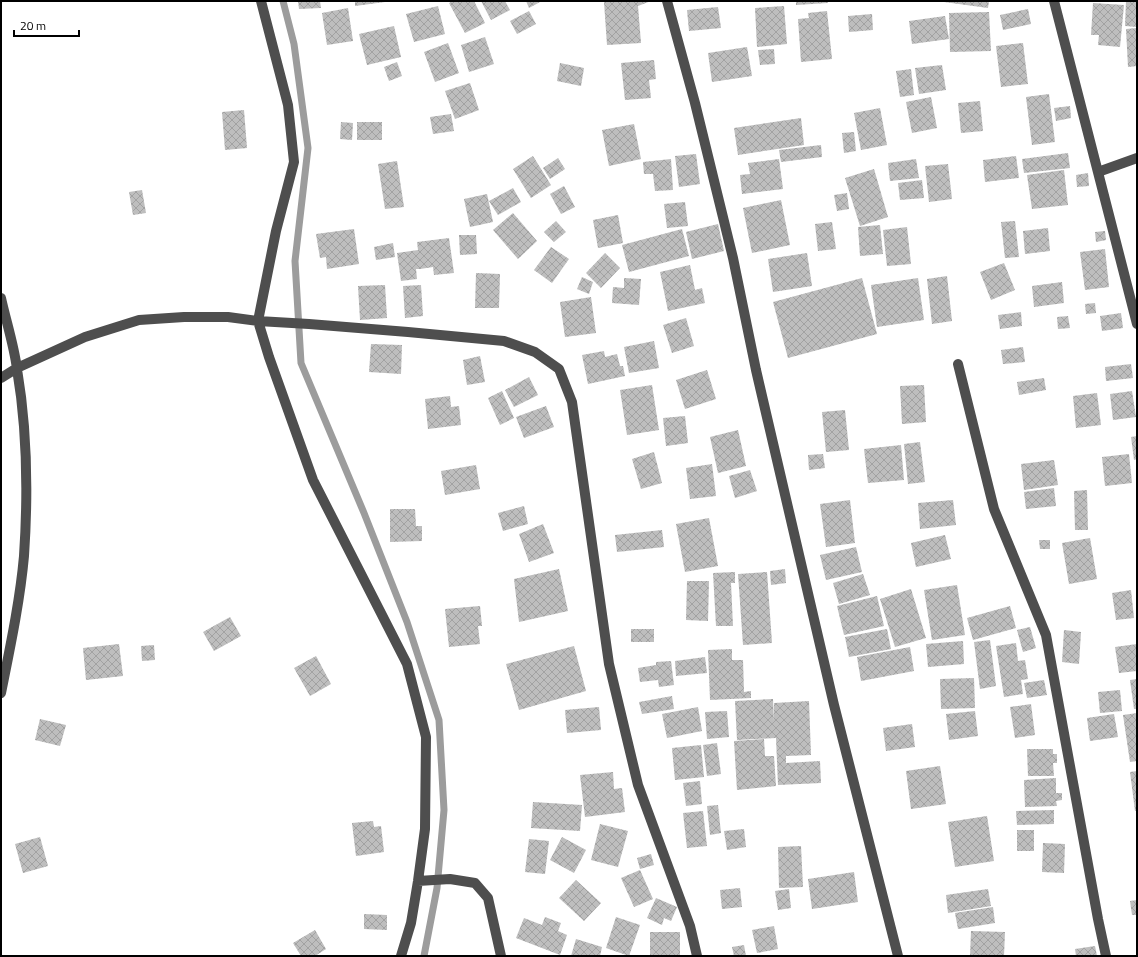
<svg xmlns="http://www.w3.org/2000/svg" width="1138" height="957" font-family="'Titillium Web',sans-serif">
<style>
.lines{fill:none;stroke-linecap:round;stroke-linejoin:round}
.stream{stroke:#9c9c9c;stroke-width:7}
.building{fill:url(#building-cross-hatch)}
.minor{stroke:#4e4e4e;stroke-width:10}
</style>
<defs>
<pattern id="building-cross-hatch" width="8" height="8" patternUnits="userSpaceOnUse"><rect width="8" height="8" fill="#bebebe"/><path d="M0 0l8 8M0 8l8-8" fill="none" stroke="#a2a2a2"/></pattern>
</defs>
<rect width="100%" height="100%" fill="#fff"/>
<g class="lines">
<path class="stream" d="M283,1l11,43 14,104 -13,113 6,102 63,150 43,109 32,98 5,90 -7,78 -13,68"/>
</g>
<path class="building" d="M298,1h22l1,7 -22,1z
M355,1h30v1l-30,4z
M453,1h21l11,22 -20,10 -16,-30z
M481,1h24l5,9 -19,10z
M526,1h16l-13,7z
M609,1h42l-13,5 3,37 -34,2 -3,-43h5z
M796,1h32v2l-32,2z
M944,1h45l-1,7 -44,-6z
M1126,1h11v26l-12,-1z
M1093,3l31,2 -4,42 -22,-2 1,-10h-8z
M438,6l7,28 -31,8 -8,-28z
M784,6l3,38 -30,3 -2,-39z
M718,7l3,21 -32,3 -2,-21z
M348,8l5,33 -26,4 -5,-32z
M1028,9l3,15 -28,6 -3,-15z
M529,11l7,13 -19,10 -7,-13z
M827,11l5,48 -31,3 -3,-43 11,-1 -1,-5z
M989,12l2,39 -41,1 -1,-39z
M872,14l1,16 -24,2 -1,-16z
M945,16l4,23 -37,5 -3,-23z
M394,26l7,31 -34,8 -8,-31z
M1137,28v38l-9,1 -2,-38z
M485,37l9,27 -25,8 -8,-27z
M448,43l11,30 -24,9 -11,-30z
M1023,43l5,41 -27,3 -5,-41z
M747,47l5,29 -40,6 -4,-29z
M774,49l1,15 -15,1 -2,-15z
M654,60l2,19 -7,1 2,18 -26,2 -4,-37z
M397,62l5,14 -13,5 -5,-14z
M560,63l24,5 -3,18 -24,-5z
M942,65l4,25 -27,4 -4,-26z
M911,69l3,26 -14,2 -4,-26z
M470,83l9,27 -24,9 -10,-28z
M1049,94l6,48 -23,3 -6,-48z
M931,97l6,31 -25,5 -6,-31z
M980,101l3,30 -22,2 -3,-30z
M1070,106l1,12 -15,3 -2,-13z
M880,108l7,37 -26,5 -7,-37z
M244,110l3,38 -22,2 -3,-38z
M451,114l3,17 -21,3 -3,-17z
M801,118l3,27 -66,10 -4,-27z
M341,122l12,1 -1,17 -12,-1z
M357,122h25v18h-25z
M634,124l7,35 -32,7 -7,-36z
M854,132l2,19 -12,2 -2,-20z
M821,145l1,12 -41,5 -2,-12z
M1068,153l2,15 -46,5 -2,-14z
M696,154l4,30 -21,3 -4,-31z
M533,156l18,29 -20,13 -18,-29z
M1016,156l3,22 -34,4 -2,-22z
M558,158l7,11 -15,10 -7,-11z
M671,159l2,31 -18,1 -2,-17h-9l-1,-12z
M779,159l4,30 -41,5 -2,-19 10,-1 -2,-11z
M916,159l3,19 -29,3 -2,-18z
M397,161l7,46 -19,2 -7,-45z
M948,164l4,35 -23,3 -4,-36z
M874,169l14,48 -28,9 -15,-48z
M1064,170l4,35 -36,4 -5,-34z
M1088,173l1,13 -12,1 -1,-12z
M922,180l2,18 -24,2 -2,-17z
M564,186l11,21 -14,7 -11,-20z
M513,188l8,14 -23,13 -9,-14z
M142,190l4,23 -13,2 -4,-23z
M847,193l2,16 -12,2 -3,-16z
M487,194l6,28 -23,5 -6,-28z
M781,200l9,45 -38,8 -9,-45z
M685,202l3,24 -21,2 -3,-24z
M513,213l24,28 -19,18 -25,-29z
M618,215l5,28 -25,5 -5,-28z
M556,221l10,11 -12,10 -10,-10z
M1015,221l4,36 -14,1 -4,-36z
M832,222l4,27 -18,2 -3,-27z
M718,224l6,27 -32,8 -6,-27z
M880,225l3,29 -23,2 -2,-29z
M907,227l4,37 -24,2 -4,-36z
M1048,228l2,23 -25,3 -2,-23z
M354,229l5,35 -32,5 -1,-12 -6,1 -4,-24z
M682,229l7,27 -60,16 -7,-27z
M1105,231l1,9 -10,2 -1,-10z
M459,235h17l1,19 -17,1z
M449,238l5,35 -20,2 -1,-8 -13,2h-4l1,10 -16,2 -4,-28 21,-3 -1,-8z
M393,243l2,14 -19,3 -2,-13z
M551,247l18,12 -17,24 -18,-13z
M1105,249l4,38 -24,3 -5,-38z
M605,253l15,15 -19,20 -15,-15z
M807,253l5,33 -39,6 -5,-33z
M1004,263l11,27 -24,10 -11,-28z
M690,265l5,25 7,-2 3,15 -37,8 -8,-39z
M476,273l24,1 -1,34h-24z
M947,276l5,45 -20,3 -5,-45z
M582,277l11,5 -4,12 -12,-5z
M624,278l17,1 -2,26 -27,-2 1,-16 11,1z
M862,278l15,56 -89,24 -15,-56z
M918,278l6,42 -47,7 -6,-42z
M1062,282l2,21 -30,4 -2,-21z
M385,285l2,33 -27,2 -2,-34z
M421,285l2,31 -18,2 -2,-32z
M591,297l5,36 -31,4 -5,-35z
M1095,303l1,10 -10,1 -1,-10z
M1021,312l1,14 -22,3 -2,-14z
M1121,313l2,15 -21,3 -2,-15z
M1068,316l2,12 -12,1 -1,-12z
M686,318l8,28 -22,7 -9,-28z
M654,341l5,27 -30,5 -5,-26z
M371,344l31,1 -1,29 -32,-2z
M1023,347l2,15 -22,2 -2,-14z
M604,351l1,6 12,-3 3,12h3l2,10 -37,8 -6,-29z
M480,356l5,26 -18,3 -4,-25z
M1131,364l2,14 -27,3 -1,-14z
M707,370l9,29 -31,10 -9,-29z
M529,377l9,18 -24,12 -9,-17z
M1044,378l2,12 -27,5 -2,-13z
M652,385l7,45 -32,5 -7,-45z
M924,385l2,37 -24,2 -2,-38z
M502,391l12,27 -14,7 -12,-27z
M1132,391l4,26 -23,3 -3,-26z
M1097,393l4,32 -25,3 -3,-32z
M450,396l1,11 8,-1 2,19 -33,4 -3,-30z
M546,406l8,21 -30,11 -8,-21z
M845,410l4,40 -23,2 -4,-40z
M685,416l3,27 -22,3 -3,-28z
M738,430l8,36 -28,7 -8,-36z
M1137,436v23l-3,1 -3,-23z
M920,442l5,40 -17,2 -4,-40z
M901,445l3,35 -36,3 -4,-34z
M654,452l8,31 -21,6 -9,-30z
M823,454l2,14 -16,2 -1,-15z
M1129,454l3,29 -27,3 -3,-29z
M1054,460l4,25 -34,5 -3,-26z
M712,464l4,32 -26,3 -4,-31z
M476,465l4,24 -35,6 -4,-24z
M750,470l7,21 -22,7 -6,-22z
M1054,488l2,18 -30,3 -2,-17z
M1087,490l1,40h-13l-1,-39z
M850,500l5,43 -29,4 -6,-43z
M953,500l3,25 -36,4 -2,-26z
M524,506l4,18 -25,7 -5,-18z
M390,509h25l1,17h6v15l-32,1z
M709,518l9,48 -33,6 -9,-48z
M543,524l11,29 -25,9 -10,-28z
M662,530l2,17 -47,5 -2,-17z
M945,535l6,24 -35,8 -5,-24z
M1090,538l7,41 -28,5 -7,-41z
M1039,540h11v9h-10z
M856,547l6,25 -36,8 -6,-25z
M559,569l9,42 -49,11 -5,-43z
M785,569l1,14 -15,2 -1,-14z
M735,572v11h-4l2,43h-17l-3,-53z
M767,572l5,71 -29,2 -5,-71z
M863,574l7,21 -31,9 -6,-21z
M687,581h22l-1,40 -22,-1z
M957,585l8,50 -33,5 -8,-50z
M911,589l15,49 -31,9 -15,-48z
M1131,590l3,28 -18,2 -4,-27z
M877,596l7,30 -40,9 -7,-29z
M480,606l2,20h-4l2,18 -31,3 -4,-38z
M1010,606l6,22 -43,12 -6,-22z
M230,617l11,19 -27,15 -11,-19z
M1030,627l6,21 -13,4 -6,-22z
M631,629h23v13h-23z
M887,629l4,20 -42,8 -4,-20z
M1064,630l17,2 -2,32 -17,-2z
M990,640l6,46 -16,3 -6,-47z
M963,641l1,23 -36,3 -2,-23z
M1016,643l2,18 7,-1 3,19 -7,1 2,14 -19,3 -8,-51z
M119,644l4,32 -37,4 -3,-32z
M1137,644v27l-18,2 -4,-26z
M154,645l1,15 -13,1 -1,-15z
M574,646l12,45 -67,19 -13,-46z
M910,647l4,24 -53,10 -4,-24z
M732,649v11h11l1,32 7,-1v7l-41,2 -2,-50z
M316,656l15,28 -21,12 -16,-28z
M705,657l2,16 -31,3 -1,-15z
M671,661l3,24 -15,2 -1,-7 -18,2 -2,-14 18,-3v-3z
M974,678l1,30 -34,1 -1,-30z
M1137,679v30h-3l-4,-29z
M1044,680l3,15 -20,3 -3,-15z
M1120,690l2,21 -22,2 -2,-21z
M672,696l2,13 -32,5 -3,-12z
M773,699l1,22v-18l35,-2 2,54 -25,1v7l34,-2 1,22 -43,2 -2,-47 -39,2 -2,-39z
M1031,704l4,31 -20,3 -5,-31z
M599,707l2,23 -34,3 -2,-23z
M698,707l4,24 -35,7 -5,-24z
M727,711l2,26 -22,2 -2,-27z
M975,711l3,25 -29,4 -3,-26z
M1137,713v48l-7,1 -7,-47z
M1114,714l4,23 -28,4 -3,-23z
M40,719l26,6 -6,21 -25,-6z
M912,724l3,23 -29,4 -3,-23z
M764,739l1,17h9l2,30 -39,4 -3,-49z
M717,743l4,31 -14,2 -4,-31z
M701,745l3,32 -29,3 -3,-32z
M1027,749h26v5h4v9h-4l1,13h-26z
M940,766l6,38 -35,5 -5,-38z
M1137,771v40h-2l-5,-39z
M613,772l1,17 8,-1 3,24 -40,5 -5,-42z
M1056,778v15h6v7l-6,1 1,5 -32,1 -1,-27z
M700,781l2,23 -16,2 -3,-23z
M533,802l49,3 -2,26 -49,-3z
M718,805l3,28 -11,2 -3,-29z
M1054,810v14l-37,1 -1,-14z
M703,811l4,35 -20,2 -4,-35z
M987,816l7,45 -39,6 -7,-45z
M373,821l1,6 7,-1 3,26 -28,4 -4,-33z
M600,824l28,7 -10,36 -27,-7z
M744,829l2,18 -19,3 -3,-19z
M1017,830h17v21h-17z
M40,837l8,29 -25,7 -8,-29z
M562,837l24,13 -12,23 -24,-13z
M529,839l20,2 -4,33 -20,-2z
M1043,843l22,1 -1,29 -22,-1z
M801,846l2,41 -24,1 -1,-41z
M651,854l3,11 -14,4 -3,-11z
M640,870l13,29 -19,8 -13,-29z
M854,872l4,30 -46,7 -4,-30z
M576,880l25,23 -17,18 -25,-23z
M740,888l2,19 -20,2 -2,-19z
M789,889l2,19 -13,2 -3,-19z
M988,889l3,17 -43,7 -2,-18z
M656,898l21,9 -6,14 -7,-3 -2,7 -15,-7z
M1137,900v15h-5l-2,-14z
M993,907l2,16 -37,6 -3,-16z
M364,914l23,1v15l-23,-1z
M545,917l16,6 -3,8 9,4 -7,20 -44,-17 8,-20 18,7z
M616,917l24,8 -11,31 -23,-8z
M774,926l4,23 -21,4 -5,-23z
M315,930l11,19 -11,7h-14l-8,-13z
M971,931l34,1 -1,24h-34z
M650,932h30v24h-30z
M576,939l26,8 -2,9h-29z
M744,945l2,11h-12l-2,-9z
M1095,946l2,10h-21l-1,-7z"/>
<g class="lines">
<path class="minor" d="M261,1l27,104 6,57 -18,69 -18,90 11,36 44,123 94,184 19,73 -1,92 -7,52 -7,42 -10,33
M667,1l28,102 38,155 23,112 78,335 64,251
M1054,1l83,323
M1098,172l39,-14
M1,298c5,23 13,47 16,71 10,59 11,127 7,187 -4,45 -14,92 -23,137
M958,364l36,145 52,126 52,284 8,37
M1,378l16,-10 68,-31 54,-17 45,-3h44l30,4 51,3 99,8 96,9 31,11 24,17 13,33 37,262 29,121 52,141 7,30
M418,881l32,-2 25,4 13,15 13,58"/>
</g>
<rect width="1138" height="957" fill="none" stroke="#000000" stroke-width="4"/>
<path d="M14 30v6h65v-6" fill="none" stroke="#000000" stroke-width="2"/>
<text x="20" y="30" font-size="12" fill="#000000" stroke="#ffffff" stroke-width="3" paint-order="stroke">20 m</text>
</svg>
